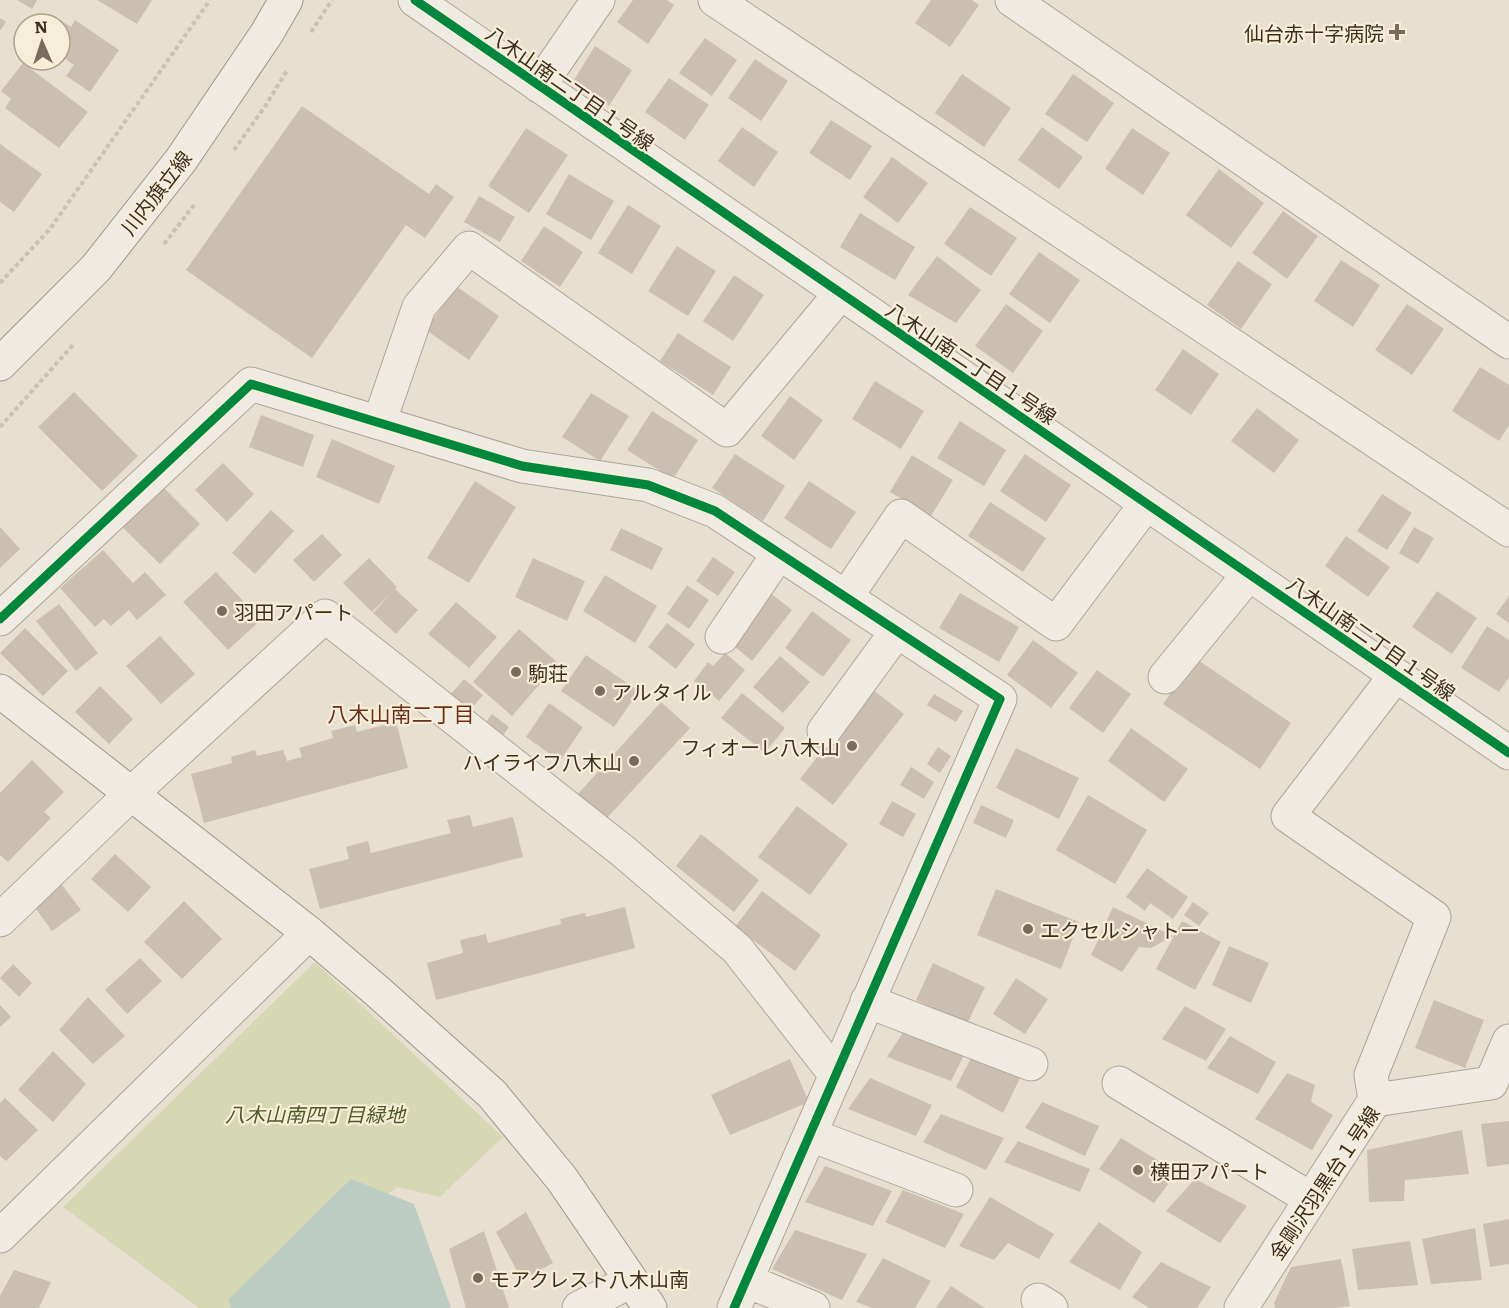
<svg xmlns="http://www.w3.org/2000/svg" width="1509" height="1308" font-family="Literata,'Noto Sans JP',serif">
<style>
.green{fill:#d6d7b3}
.water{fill:#bcccc2}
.building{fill:#cbbfb2}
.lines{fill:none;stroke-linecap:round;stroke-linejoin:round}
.street-casing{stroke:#ada599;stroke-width:35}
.secondary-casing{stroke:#9c958a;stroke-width:35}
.path{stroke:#c8c2b9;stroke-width:4;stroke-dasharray:4.5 3;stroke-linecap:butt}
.street{stroke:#efebe3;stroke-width:33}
.secondary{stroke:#efebe3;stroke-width:33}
.cycleway-casing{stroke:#f7eed8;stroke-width:13}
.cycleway{stroke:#00873e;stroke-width:9}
.poi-dot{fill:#786c5e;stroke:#f7eed8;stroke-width:2}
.labels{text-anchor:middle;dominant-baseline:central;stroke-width:4.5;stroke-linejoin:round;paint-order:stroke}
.poi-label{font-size:20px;fill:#3d2e20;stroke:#f7eed8;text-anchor:start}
.street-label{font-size:20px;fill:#3d2e20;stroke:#f7eed8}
.park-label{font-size:20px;font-style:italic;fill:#4d5a26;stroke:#f7eed8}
.neighbourhood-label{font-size:21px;fill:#6b2e1e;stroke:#f7eed8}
</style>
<rect width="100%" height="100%" fill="#e7e0d1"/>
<path class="green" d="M315,962l188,175 -63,60 -43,-10 -153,121h-45l-136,-101z"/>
<path class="water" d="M351,1179l63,25 37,104h-220l-2,-9z"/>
<path class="building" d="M17,0h20l-5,9z
M97,0h55l-15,24z
M633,0h34l7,5 -26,39 -31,-22z
M931,0h41l7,5 -29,42 -35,-24z
M52,15l19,12 4,-7 44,30 -29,42 -24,-16 8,-11 -14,-10v-31h-14z
M0,18l6,4 -6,9z
M705,38l32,22 -25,36 -33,-23z
M595,46l37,24 -23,36 -37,-23z
M755,59l33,22 -27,40 -33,-23z
M23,63l65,49 -29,36 -54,-40 6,-9 -10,-8z
M962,74l49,34 -27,39 -49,-34z
M1073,74l41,29 -27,39 -42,-28z
M669,78l40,27 -24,35 -40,-28z
M302,106l127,88 7,-10 18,13 -29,41 -19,-13 -94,133 -126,-88z
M831,120l41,26 -22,34 -41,-27z
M742,127l36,25 -24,35 -36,-26z
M1042,127l41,30 -24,32 -41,-29z
M526,128l42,27 -39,58 -41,-27z
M1132,128l38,25 -27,42 -38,-26z
M0,144l42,30 -28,38 -14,-10z
M892,157l36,26 -30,40 -35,-26z
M1219,169l45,34 -33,45 -45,-33z
M569,174l45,27 -23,39 -45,-26z
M479,196l36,21 -15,25 -36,-20z
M628,205l33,21 -29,48 -34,-21z
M970,207l47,31 -26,38 -47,-32z
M1283,211l35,25 -31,43 -35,-26z
M860,213l55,34 -20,33 -55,-33z
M544,226l39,26 -23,35 -39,-26z
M677,246l39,25 -28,45 -40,-25z
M1039,252l41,28 -30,43 -41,-29z
M937,256l44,34 -25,33 -48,-28z
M1341,260l39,25 -27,42 -39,-26z
M1238,261l34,23 -31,45 -34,-24z
M734,275l30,20 -31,46 -30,-20z
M456,286l43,30 -30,44 -43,-30z
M1006,304l37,27 -30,42 -38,-27z
M1407,304l37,25 -32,46 -37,-25z
M678,333l53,34 -18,28 -53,-34z
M1183,349l36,25 -28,41 -36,-25z
M1480,367l29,18v40l-10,16 -47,-30z
M875,381l49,30 -23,38 -49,-30z
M74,392l64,64 -36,35 -64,-64z
M591,393l38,23 -29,45 -38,-24z
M790,396l33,24 -29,40 -33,-24z
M1257,408l42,32 -25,33 -43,-32z
M652,411l46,29 -25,39 -46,-29z
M261,415l53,20 -11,32 -54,-20z
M960,421l46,29 -22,36 -47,-28z
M332,439l63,27 -16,38 -63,-27z
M735,454l50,32 -22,35 -51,-33z
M1025,454l46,31 -25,37 -46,-31z
M912,455l41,25 -22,36 -41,-24z
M223,463l31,31 -27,28 -32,-32z
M475,481l41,26 -47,76 -42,-25z
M809,481l47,31 -25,37 -47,-31z
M158,482l42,42 -40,40 -42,-41z
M1382,494l30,19 -25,37 -30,-19z
M990,502l56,36 -23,34 -55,-36z
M271,510l23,21 -39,43 -23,-21z
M0,527l20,22 -20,19z
M1414,527l20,11 -16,26 -19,-11z
M621,528l42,20 -11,22 -42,-20z
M322,534l20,21 -28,27 -21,-22z
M1346,536l44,31 -22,30 -43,-31z
M103,550l30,33 12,-11 21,23 -29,25 -8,-10 -18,16 -7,-7 -9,8 -35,-39z
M713,557l22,15 -17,24 -22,-15z
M369,558l28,29 -2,2 23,21 -22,24 -23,-21 19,-21 -20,20 -29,-29z
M533,558l52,23 -18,40 -52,-24z
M216,572l45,48 -33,30 -45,-48z
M605,575l52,31 -22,37 -52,-32z
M687,585l22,15 -20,29 -22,-15z
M1437,591l40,27 -25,36 -40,-27z
M769,592l23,18 -40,51 -23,-19z
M960,593l59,34 -20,35 -60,-34z
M1509,596v27l-13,-9z
M456,602l41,35 -28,31 -41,-34z
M59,604l39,49 -22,18 -40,-50z
M812,611l39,29 -28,37 -38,-29z
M667,623l28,21 -19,25 -28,-22z
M1487,626l22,14v37l-10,15 -38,-24z
M25,628l43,43 -25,25 -43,-43z
M519,629l39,34 -46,53 -39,-34z
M160,636l35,38 -34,30 -35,-38z
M1033,640l45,33 -27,35 -44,-33z
M725,653l20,17 -26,31 -25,-20 14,-19 5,4z
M586,655l53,36 -25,36 -53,-36z
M780,656l30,26 -27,31 -30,-26z
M1195,658l96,65 -31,46 -97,-65z
M1097,670l34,24 -28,39 -34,-25z
M464,679l19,16 -20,23 -19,-16z
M100,686l33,33 -24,25 -34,-32z
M871,688l33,26 -71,91 -33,-26z
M742,693l43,35 -20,25 -44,-35z
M934,694l29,17 -7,11 -29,-17z
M661,702l29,26 -84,91 -28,-25z
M549,703l34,24 -23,34 -34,-24z
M492,714l17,13 -12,16 -17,-13z
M396,722l12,46 -204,55 -13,-49 41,-11 -1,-6 24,-7 2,6 26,-6 4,11 15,-4 -3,-9 34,-10 -2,-7 24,-6 2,7z
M1131,728l57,41 -24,33 -56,-41z
M938,747l13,9 -11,17 -13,-9z
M1016,748l63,30 -20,41 -63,-31z
M32,760l32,32 -20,20 7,6 -43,44 -8,-7v-62z
M911,767l23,15 -10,17 -24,-14z
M1088,795l59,35 -32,54 -59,-34z
M892,801l24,13 -13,23 -24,-13z
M981,805l33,15 -8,18 -33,-15z
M797,806l51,38 -38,51 -52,-38z
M470,815l3,12 40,-10 10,40 -203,52 -11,-40 40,-10 -3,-12 22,-6 3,12 80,-20 -4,-13z
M701,834l58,46 -25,32 -58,-46z
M115,854l36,33 -23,25 -37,-33z
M1147,868l41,29 -15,22 -23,-16 -5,8 -19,-14z
M57,878l24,32 -29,21 -24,-33z
M996,889l83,33 -18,47 -84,-34z
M762,891l59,44 -26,36 -60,-44z
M184,901l38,38 -40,40 -38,-37z
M1193,902l16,11 -10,13 -15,-11z
M625,907l10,41 -199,52 -9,-37 36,-10 -3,-13 26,-6 2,9 73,-19 -1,-5 25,-6 1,4z
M1113,907l60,29 -22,12 -12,-1 -17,25 -31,-17z
M1182,921l39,21 -26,48 -39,-21z
M1229,946l40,17 -18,40 -39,-18z
M140,958l22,23 -35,33 -22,-24z
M933,963l52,24 -18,37 -51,-24z
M13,964l19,19 -13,14 -19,-19z
M1016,978l32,21 -23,35 -32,-20z
M88,997l37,39 -32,28 -34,-34z
M1434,1000l50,20 -19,48 -50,-20z
M0,1005l11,12 -11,10z
M1185,1006l41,23 -20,32 -44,-22z
M906,1028l60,23 -15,30 -64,-24z
M1230,1036l46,26 -18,32 -51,-26z
M53,1051l33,33 -33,38 -35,-32z
M972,1056l52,14 -21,43 -47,-26z
M790,1059l19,43 -79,33 -19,-40z
M1287,1073l28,12 -4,17 22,13 -21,35 -57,-31z
M870,1078l62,27 -16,31 -68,-27z
M5,1098l33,32 -32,31 -6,-5v-53z
M1042,1102l57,24 -14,30 -60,-28z
M941,1114l63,24 -18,32 -63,-28z
M1509,1121v43l-22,3 -6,-43z
M1462,1130l7,44 -64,6 -1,21 -35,1 -2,-52z
M1121,1138l56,34 -23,31 -55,-34z
M1018,1141l72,28 -10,23 -76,-30z
M825,1166l67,25 -19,35 -68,-24z
M1195,1179l52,27 -27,37 -54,-32z
M903,1190l61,24 -19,34 -60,-26z
M990,1197l64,37 -15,25 -31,-16 -14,17 -35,-14z
M526,1212l27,51 -31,17 -26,-48z
M1509,1219v45l-19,3 -7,-43z
M1099,1222l43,30 -22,38 -51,-28z
M1475,1228l7,52 -51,4 -9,-45z
M795,1230l72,24 -25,46 -70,-31z
M484,1231l25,77h-43l-17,-59z
M1410,1241l8,44 -60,5 -6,-41z
M883,1258l48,23 -16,27h-43l-16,-6z
M1341,1259l9,47 -15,2h-60l-1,-5 17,-36z
M1161,1262l50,25 -14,21h-48l-17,-11z
M14,1270l37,12 -12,26h-39v-12z
M951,1286l34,22h-49z"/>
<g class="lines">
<defs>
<path id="street" d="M415,0l1094,753
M715,0l794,530
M1012,0l497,342
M539,86l59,-86
M379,423l40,-116 50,-59 258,182 113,-136
M846,597l55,-81 155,108 90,-120
M0,619l251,-235 271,82 126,19 67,26 285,188 -266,609
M722,637l57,-84
M1165,677l84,-103
M824,731l73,-100
M0,920l131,-126 194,-178 299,236 113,97 98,125
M867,1001l164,63
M1119,1083l192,116
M1375,1100l-4,-25 63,-158 -146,-101 108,-141
M811,1135l145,55
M0,1236l309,-303
M747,1281l66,27
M1038,1300l13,8
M579,1308l52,-27
M1241,1308l134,-208 116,-17 18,-42"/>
<path id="secondary" d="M0,364l96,-96 85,-108 86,-127 19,-33
M0,691l309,242 68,58 115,103 70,85 88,129"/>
</defs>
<use href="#street" class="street-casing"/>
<use href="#secondary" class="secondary-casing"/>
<path class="path" d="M311,32l21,-32
M234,150l32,-45 22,-36
M164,244l30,-39
M0,283l50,-54 160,-229
M0,427l73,-82"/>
<use href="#street" class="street"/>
<use href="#secondary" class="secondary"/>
<defs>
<path id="cycleway" d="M415,0l1094,753
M0,619l251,-235 271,82 126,19 67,26 285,188 -266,609"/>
</defs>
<use href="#cycleway" class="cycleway-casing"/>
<use href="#cycleway" class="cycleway"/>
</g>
<g class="poi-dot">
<path d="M1394 23h6v6h6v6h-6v6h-6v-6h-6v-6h6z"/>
<circle cx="222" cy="611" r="6"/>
<circle cx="516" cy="672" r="6"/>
<circle cx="600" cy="691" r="6"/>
<circle cx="852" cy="746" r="6"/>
<circle cx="634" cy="761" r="6"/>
<circle cx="1028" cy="929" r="6"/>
<circle cx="1138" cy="1170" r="6"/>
<circle cx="478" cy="1278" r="6"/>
</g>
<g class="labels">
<g class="poi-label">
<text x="1384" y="32" text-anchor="end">仙台赤十字病院</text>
<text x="234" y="611">羽田アパート</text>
<text x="528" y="672">駒荘</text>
<text x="612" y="691">アルタイル</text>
<text x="840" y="746" text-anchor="end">フィオーレ八木山</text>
<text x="622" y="761" text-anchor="end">ハイライフ八木山</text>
<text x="1040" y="929">エクセルシャトー</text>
<text x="1150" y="1170">横田アパート</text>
<text x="490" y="1278">モアクレスト八木山南</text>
</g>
<g class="street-label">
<text transform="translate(571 87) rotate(35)">八木山南二丁目１号線</text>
<text transform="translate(155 192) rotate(-52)">川内旗立線</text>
<text transform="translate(972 362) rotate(34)">八木山南二丁目１号線</text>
<text transform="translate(1372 637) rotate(35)">八木山南二丁目１号線</text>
<text transform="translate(1323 1182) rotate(-56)">金剛沢羽黒台１号線</text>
</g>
<g class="park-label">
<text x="315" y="1113">八木山南四丁目緑地</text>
</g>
<g class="neighbourhood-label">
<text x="401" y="712">八木山南二丁目</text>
</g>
</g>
<g transform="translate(42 42) rotate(357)"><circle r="28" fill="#f7eed8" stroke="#ada18e" stroke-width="1.5"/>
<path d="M0-4.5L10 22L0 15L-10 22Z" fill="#786c5e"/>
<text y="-9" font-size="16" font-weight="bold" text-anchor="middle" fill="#3d2e20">N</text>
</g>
</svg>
